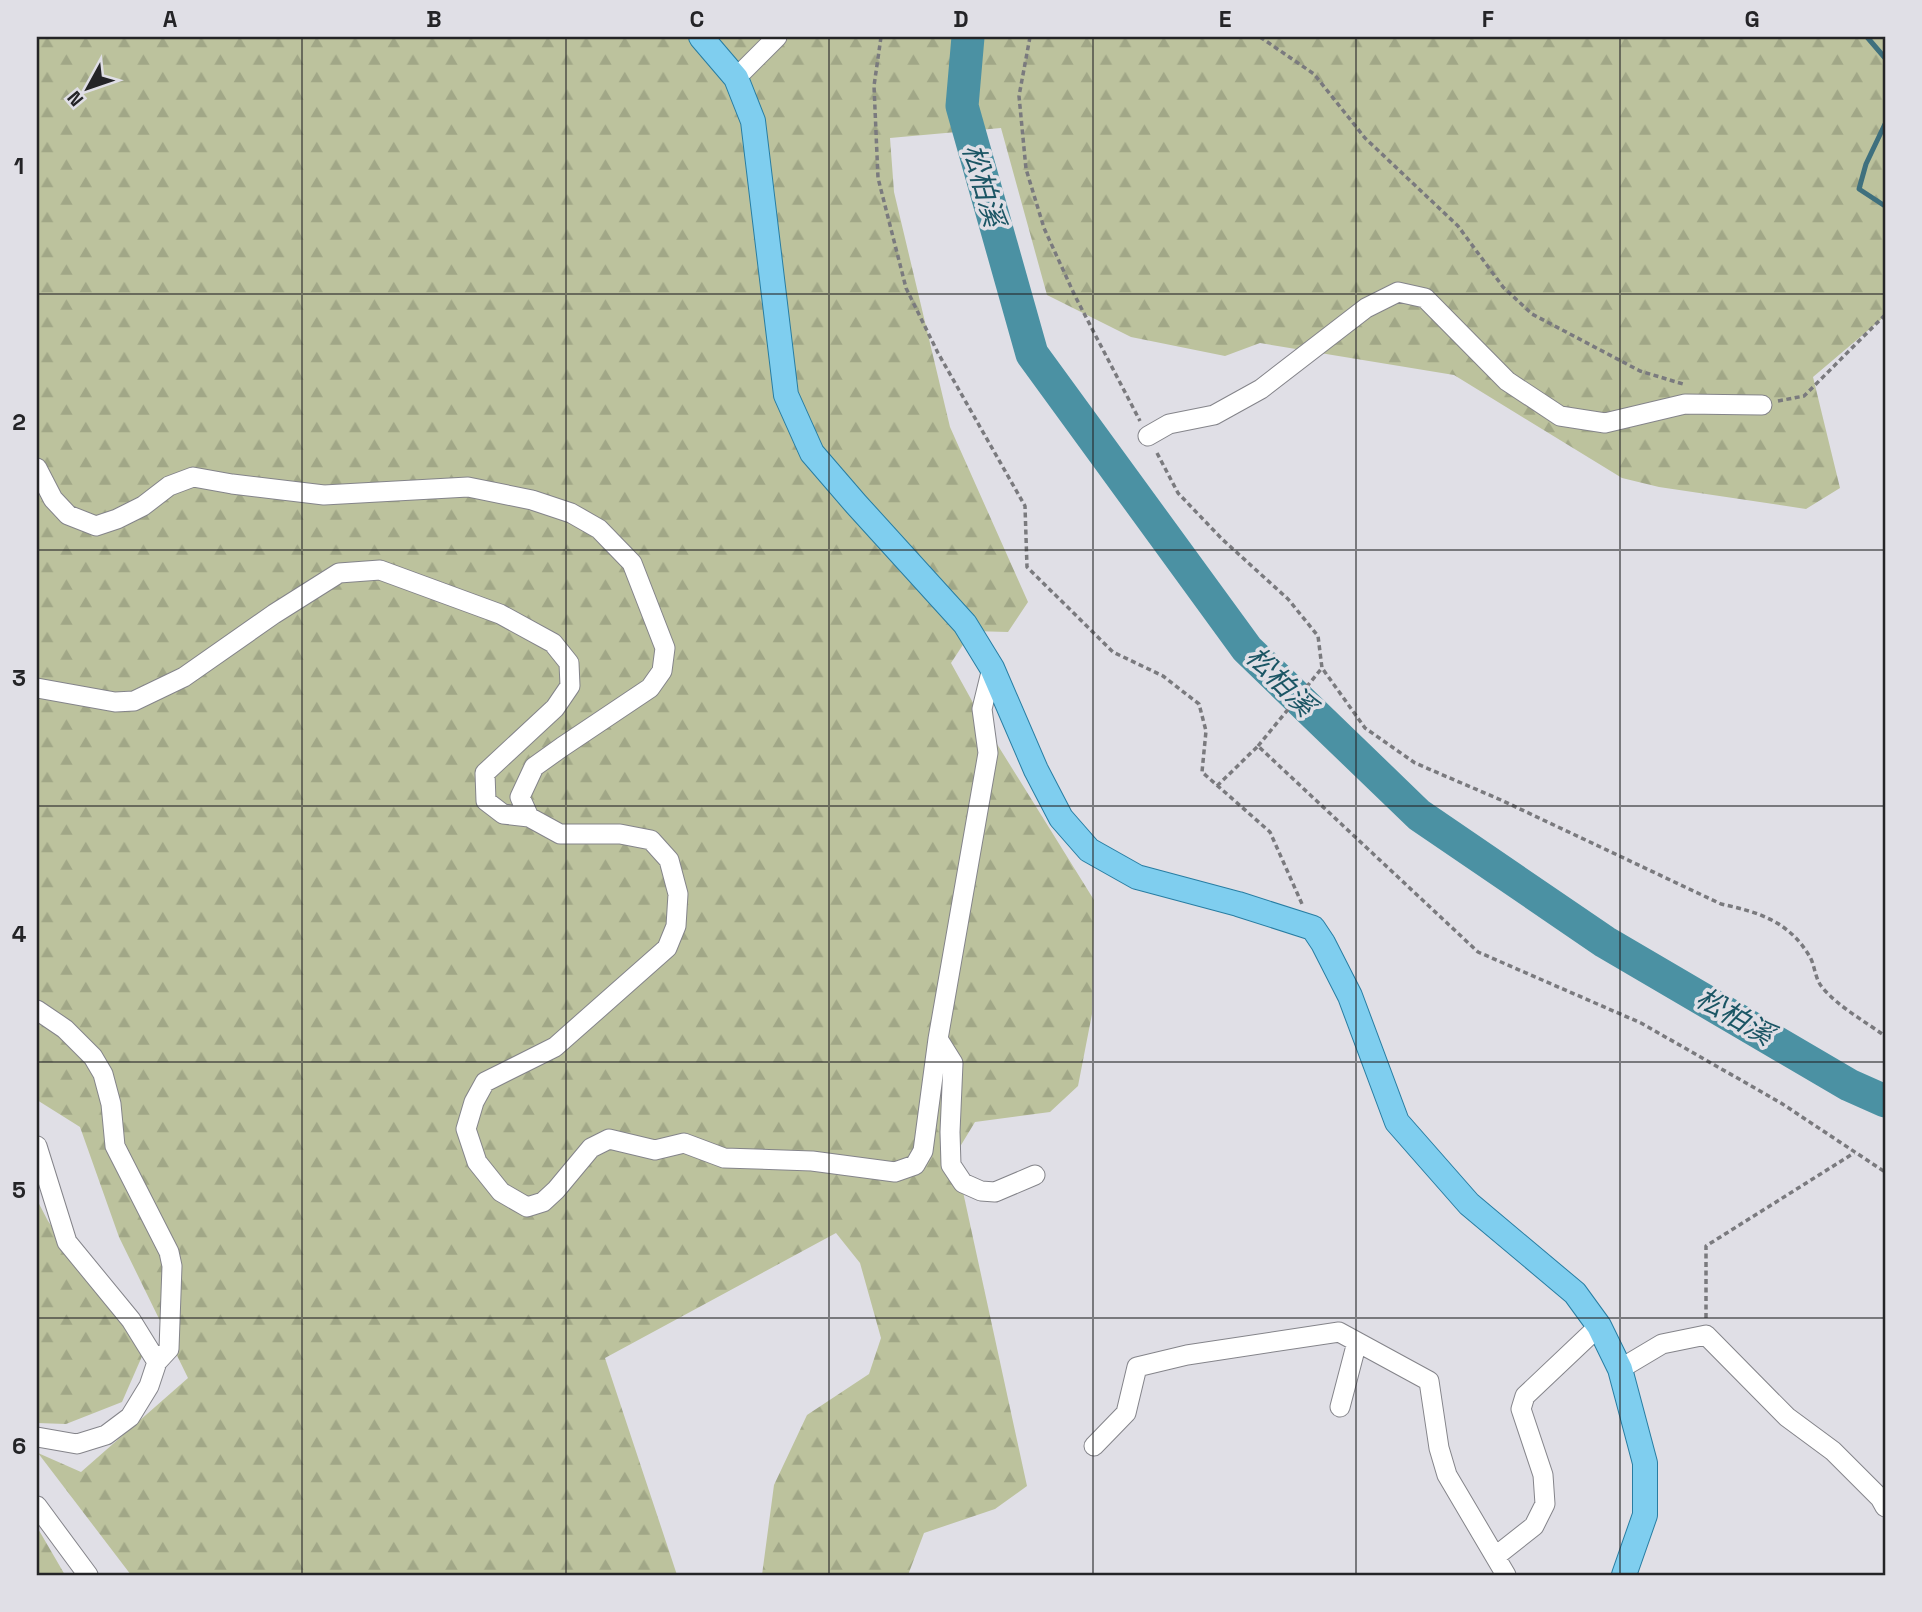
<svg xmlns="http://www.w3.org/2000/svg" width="1922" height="1612" font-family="'Space Grotesk','Noto Sans TC',sans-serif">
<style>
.forest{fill:url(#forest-firs)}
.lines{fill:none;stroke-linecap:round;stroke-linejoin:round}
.stream{stroke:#3f707e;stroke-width:5}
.river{stroke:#4b91a3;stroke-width:33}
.minor-casing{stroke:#84848a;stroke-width:21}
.major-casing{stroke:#287da2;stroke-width:26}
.path{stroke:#7a7a7e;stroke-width:3.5;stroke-dasharray:5 3.5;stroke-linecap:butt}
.minor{stroke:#fff;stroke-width:19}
.major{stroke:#7fceef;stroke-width:24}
.grid{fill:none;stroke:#242427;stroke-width:2;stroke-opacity:0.55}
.labels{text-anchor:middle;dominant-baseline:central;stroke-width:7;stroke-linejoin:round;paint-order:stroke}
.water-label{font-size:28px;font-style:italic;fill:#1b5564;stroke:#e0dfe6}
.neatline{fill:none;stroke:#242427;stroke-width:2.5}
.grid-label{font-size:23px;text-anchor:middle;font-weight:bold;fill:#242427}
</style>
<defs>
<pattern id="forest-firs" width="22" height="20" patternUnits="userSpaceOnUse" patternTransform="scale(1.75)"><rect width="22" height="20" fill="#bcc29d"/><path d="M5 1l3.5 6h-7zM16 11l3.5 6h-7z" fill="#a1a787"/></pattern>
</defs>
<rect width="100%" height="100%" fill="#e0dfe6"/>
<path class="forest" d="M37,37h1848v279l-72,61 27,111 -34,21 -147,-22 -37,-9 -168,-103 -194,-32 -35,13 -94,-19 -84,-42 -46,-167 -111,10 4,54 56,235 78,175 -20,30 -36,-1 -21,32 36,65 107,172 -2,114 -14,72 -28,26 -75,10 -20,33 72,331 -32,23 -71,24 -16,42h-146l12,-90 33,-70 62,-41 12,-36 -21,-75 -24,-30 -231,125 72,217h-546l-93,-122 43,19 107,-94 -69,-141 -39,-110 -43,-27z
M37,1200l11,21 95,133 -21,48 -56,22 -29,-1z
M37,1527l28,48h-28z"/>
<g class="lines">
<path class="stream" d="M1867,37l18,21
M1885,124l-19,40 -7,25 26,17"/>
<path class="river" d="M968,37l-6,69 70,248 215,295 172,166 186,127 244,143 36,16"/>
<defs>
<path id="minor" d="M736,78l41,-41
M1148,436l21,-12 45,-9 47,-26 105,-81 32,-16 27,6 82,83 53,35 45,7 80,-19 77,1
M37,468l16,31 15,16 28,11 21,-7 26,-13 26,-20 24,-9 39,7 92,11 144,-8 64,13 39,13 28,16 33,34 33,85 -3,23 -12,17 -88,59 -28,20 -14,30 9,20 31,17h60l31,6 18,20 9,34 -2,32 -9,22 -112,99 -70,35 -11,20 -8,27 11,33 24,30 26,15 16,-5 13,-12 35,-42 18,-9 46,11 29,-7 40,15 88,3 83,11 20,-7 8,-14 15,-112 50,-286 -6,-44 10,-41
M37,688l78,14 19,-1 50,-24 90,-63 65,-41 41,-3 120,44 53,29 16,20 1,23 -15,22 -70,65 1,28 17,13 26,3
M37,1010l28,19 28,28 10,17 8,30 4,42 54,106 3,14 -3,83 -12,13
M938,1039l15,24 -3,69 1,33 12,18 18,8 14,1 40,-17
M37,1146l30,96 64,78 26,42 -8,24 -19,31 -24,18 -29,9 -40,-7
M1620,1369l42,-25 44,-9 81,82 46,34 47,47 5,9
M1340,1407l17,-65
M1094,1446l32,-33 11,-46 50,-12 152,-23 90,49 10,67 8,27 59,100
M37,1506l51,69
M1496,1556l38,-30 11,-22 -2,-29 -22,-66 4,-13 74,-70"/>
<path id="major" d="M701,37l35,41 17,43 33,274 26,58 44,51 109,120 27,44 44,102 25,48 28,32 48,27 101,27 75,24 10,15 27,53 47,126 72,82 106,89 24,33 21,43 25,94v52l-21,60"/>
</defs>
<use href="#minor" class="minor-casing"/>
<use href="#major" class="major-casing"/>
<path class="path" d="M881,37l-7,49 4,92 28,110 32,65 87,153 2,61 86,85 50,24 36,28 7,27 -4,41 68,60 32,72
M1030,37l-11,59 7,73 18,59 31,68 65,125
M1260,37l54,37 51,64 93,88 45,61 29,27 108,57 43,13
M1778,401l26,-5 81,-81
M1157,453l21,40 44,46 66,60 30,37 4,32 43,60 50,35 86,37 220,104c37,8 68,17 89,53 5,9 5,22 12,30 15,19 44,35 63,49
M1258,746l64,-78
M1217,786l41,-40 220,206 163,71 140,80 104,69
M1706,1318v-72l148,-93"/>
<use href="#minor" class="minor"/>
<use href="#major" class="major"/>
</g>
<path class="grid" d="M302,37v1538M566,37v1538M829,37v1538M1093,37v1538M1356,37v1538M1620,37v1538M37,294h1848M37,550h1848M37,806h1848M37,1062h1848M37,1318h1848"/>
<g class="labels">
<g class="water-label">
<text transform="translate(984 185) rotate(74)">松柏溪</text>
<text transform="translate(1281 681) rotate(45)">松柏溪</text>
<text transform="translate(1735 1016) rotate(30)">松柏溪</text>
</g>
</g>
<rect width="1922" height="1612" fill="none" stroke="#e0dfe6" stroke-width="77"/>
<g transform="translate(88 88) rotate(230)" stroke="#e0dfe6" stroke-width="5" paint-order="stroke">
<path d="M0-5L12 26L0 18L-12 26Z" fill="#242427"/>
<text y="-10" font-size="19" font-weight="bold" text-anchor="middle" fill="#242427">N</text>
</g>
<rect x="38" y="38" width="1846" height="1536" class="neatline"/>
<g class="grid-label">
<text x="170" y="27">A</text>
<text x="434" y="27">B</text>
<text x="697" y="27">C</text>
<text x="961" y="27">D</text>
<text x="1225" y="27">E</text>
<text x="1488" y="27">F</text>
<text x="1752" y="27">G</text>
<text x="19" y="174">1</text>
<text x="19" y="430">2</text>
<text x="19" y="686">3</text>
<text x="19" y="942">4</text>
<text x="19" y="1198">5</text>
<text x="19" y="1454">6</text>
</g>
</svg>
